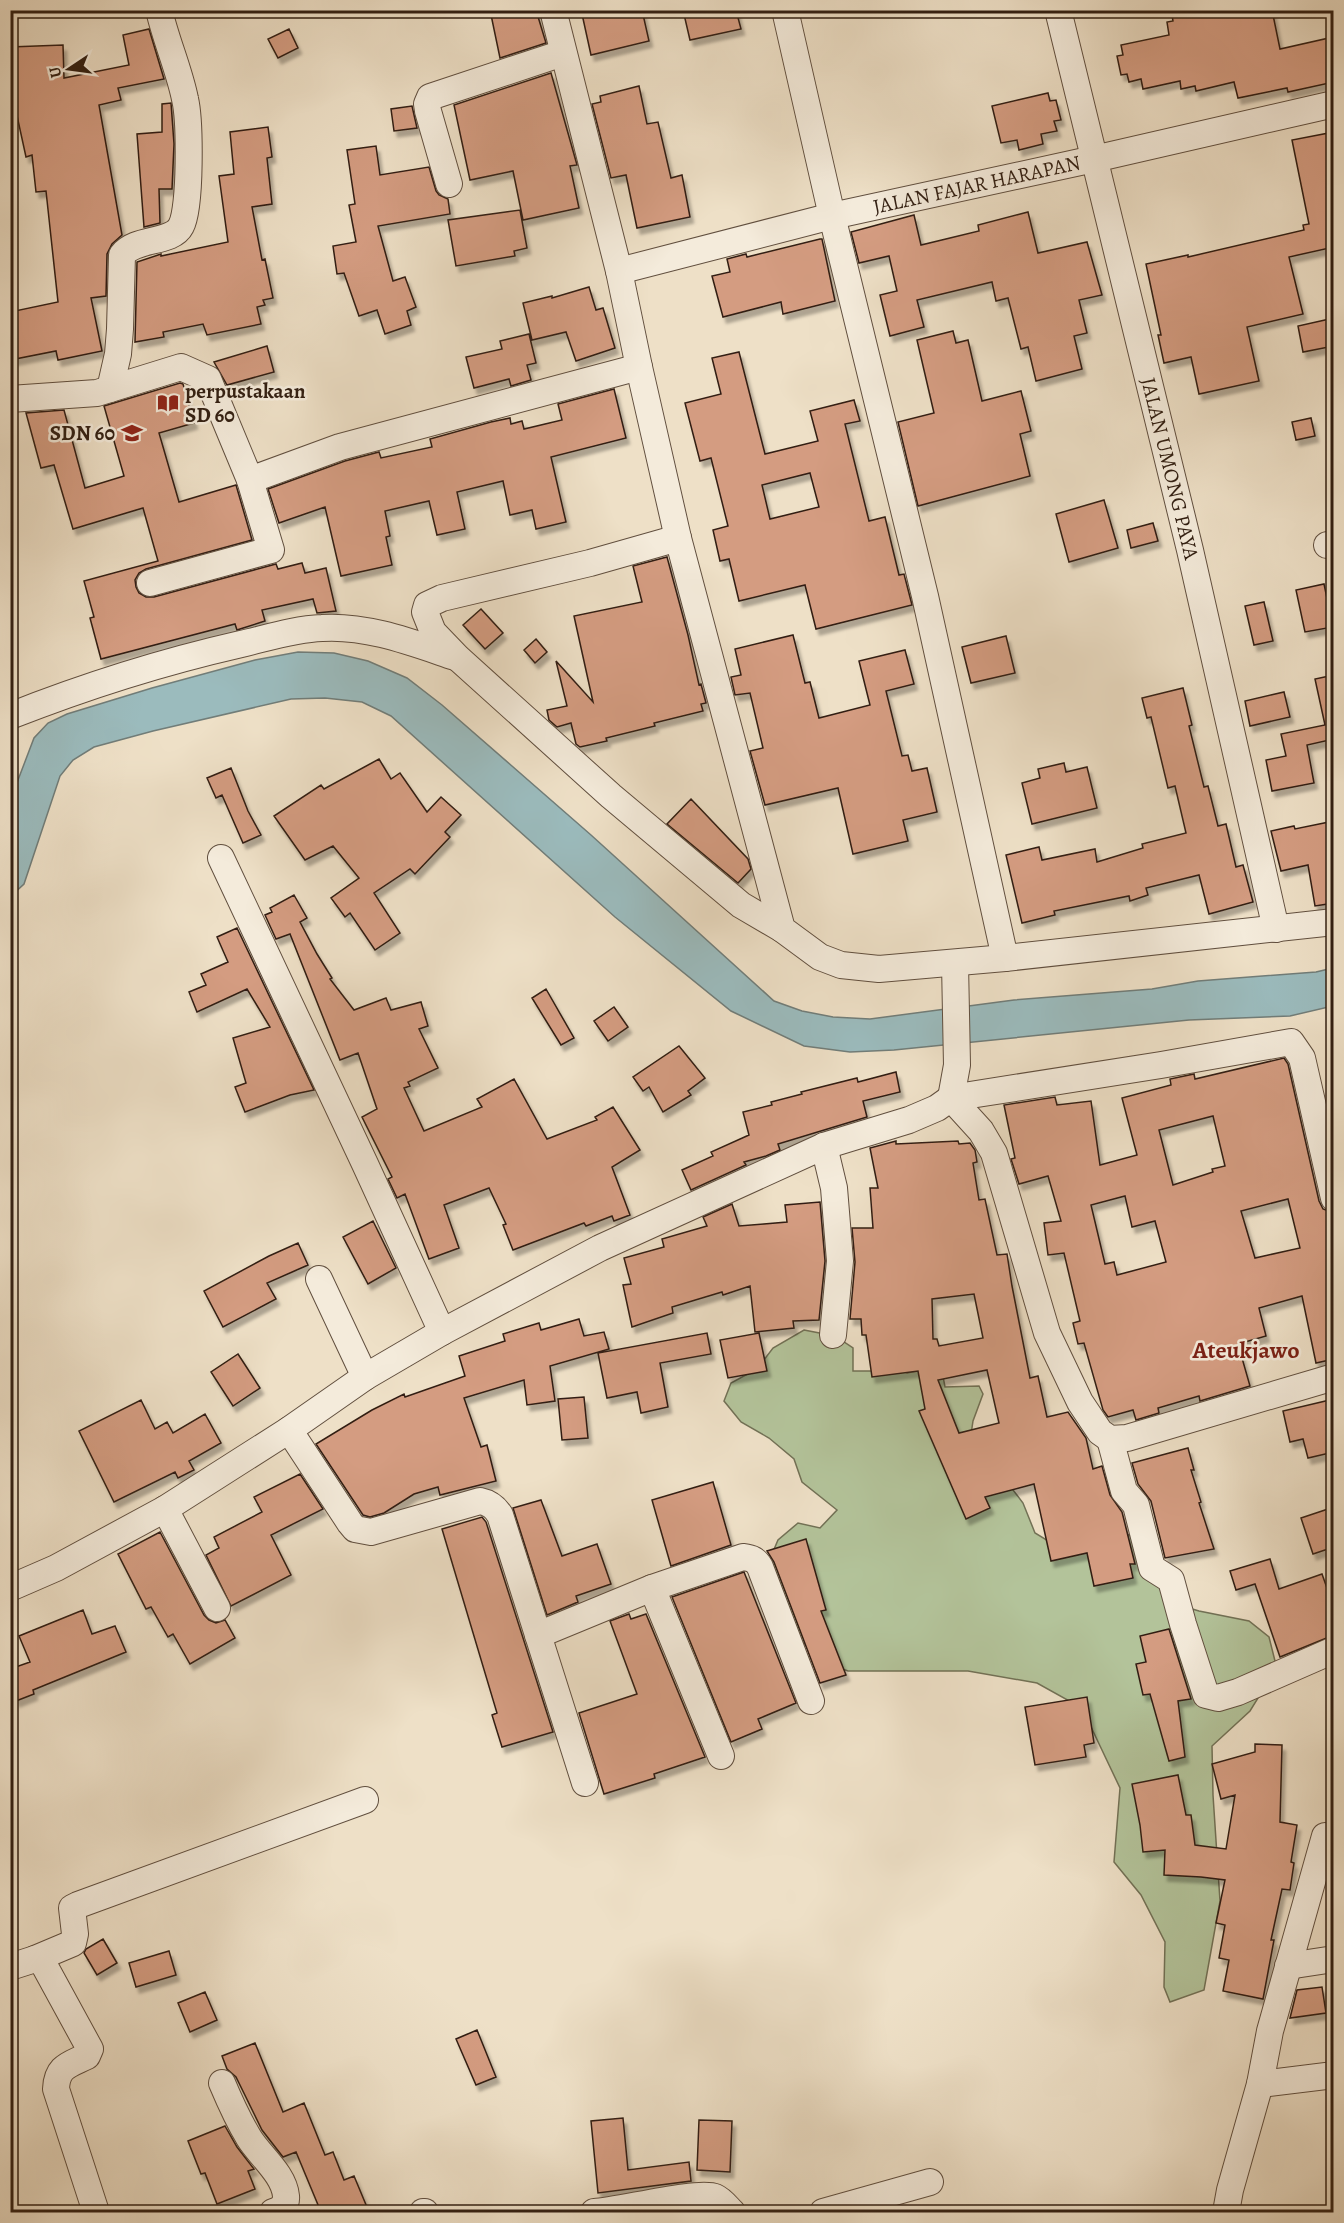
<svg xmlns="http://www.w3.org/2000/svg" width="1344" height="2223" font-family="Alegreya,serif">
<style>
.green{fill:#b3c39a;stroke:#727156;stroke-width:1.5}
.water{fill:#9bbbbd;stroke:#717d79;stroke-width:1.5}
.building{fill:#d49c81;stroke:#321f12;stroke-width:1.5;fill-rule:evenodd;filter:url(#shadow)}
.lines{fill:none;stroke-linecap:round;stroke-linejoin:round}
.minor-casing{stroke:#614f3f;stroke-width:28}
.minor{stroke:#f4ebdb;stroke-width:26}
.labels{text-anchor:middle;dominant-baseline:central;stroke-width:5;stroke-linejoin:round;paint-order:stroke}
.street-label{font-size:21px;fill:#321f12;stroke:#f4ebdb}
.poi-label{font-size:21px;font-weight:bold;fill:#321f12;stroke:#f4ebdb;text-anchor:start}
.quarter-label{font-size:24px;font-weight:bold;fill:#7a1f14;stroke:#f4ebdb}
</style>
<defs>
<filter id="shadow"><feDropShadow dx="3.5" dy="6" stdDeviation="1.5" flood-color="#0004"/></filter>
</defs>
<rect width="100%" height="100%" fill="#eee0c7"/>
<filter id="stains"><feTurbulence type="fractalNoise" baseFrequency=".00333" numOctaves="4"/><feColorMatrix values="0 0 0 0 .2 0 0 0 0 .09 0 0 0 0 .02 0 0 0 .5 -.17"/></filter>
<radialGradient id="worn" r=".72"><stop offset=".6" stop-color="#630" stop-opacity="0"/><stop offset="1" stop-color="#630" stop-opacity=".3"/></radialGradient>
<path class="green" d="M804,1330l31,6 18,12v23h18l24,-12 12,14 27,-5 8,3 3,16 34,-1 4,8 -10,27 -4,27 41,38 13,17 12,30 23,14 64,-16 19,11 38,63 20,6 50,10 20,16 6,24 -12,29 -13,21 -38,35 1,49 7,106 -16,89 -34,12 -6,-15 1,-45 -24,-47 -27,-33 6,-74 -38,-80 -45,-25 -69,-12h-120l-28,-10 -30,-33 -21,-67 9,-21 20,-17 22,5 17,-18 -35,-28 -8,-23 -25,-21 -28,-16 -17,-21 7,-18 26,-14 16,-21z"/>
<path class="water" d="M298,652l36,1 34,8 39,17 35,27 149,130 183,166 28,10 31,6 37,2 144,-19 138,-11 46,-8 118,-9 17,-4v38l-43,10 -101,4 -295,30 -44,2 -46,-6 -73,-35 -116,-94 -224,-201 -29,-14 -37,-4 -34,1 -138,32 -59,16 -21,13 -13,16 -36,108 -13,12 -1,-95 24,-63 14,-15 19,-9 85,-26 103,-28z"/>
<path class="building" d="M490,10h46l10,33 -46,15z
M599,10h43l7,31 -58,14 -9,-41z
M683,10h53l5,19 -51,11z
M1171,10h101l8,39 49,-11 5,20v24l-46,10 -1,-4 -49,10 -4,-16 -38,9 -1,-5 -14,3 -1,-8 -37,8 -2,-10 -12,3 -2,-8 -6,1 -4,-19 6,-1 -2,-10 48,-10 -2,-13 6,-1z
M149,29l15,50 -46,9 3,12 -22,5 23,130 -10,9 -5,10 -1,42 -15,2 11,53 -44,9 -2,-9 -46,9v-48l48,-10 -12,-111 -10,1 -4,-37 -6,2 -10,-46h-6v-64l53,-2 1,33 65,-13 -6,-30z
M289,29l9,19 -20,10 -10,-19z
M551,73l26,92 -7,1 9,42 -56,12 -10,-49 -43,9 -16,-75z
M639,86l8,38 11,-2 13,56 11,-3 8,42 -53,11 -11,-53 -15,3 -19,-74 9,-2 -1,-6z
M1048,93l2,8 6,-1 5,20 -7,1 3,10 -16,3 2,10 -24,6 -2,-10 -16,3 -9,-37z
M171,103l3,41 -2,45h-13l1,34 -16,4 -7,-93 25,-2v-28z
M412,106l5,22 -23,3 -3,-22z
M268,127l4,30 -5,1 5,46 -20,3 10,53 3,-1 8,39 -10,2 2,5 -8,2 4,17 -54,11 -4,-11 -40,8 1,5 -29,5 2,-80 24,-8v2l67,-14 -9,-66 15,-2 -4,-42z
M1334,132v115l-45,10 14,57 -56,13 12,54 -60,13 -8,-37 -27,6 -6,-28h3l-15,-71 42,-9v2l116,-27 -1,-5 6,-1 -17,-84z
M376,146l4,29 49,-8 7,24 3,4 9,4 2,15 -72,12 15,55 12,-4 11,30 -9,4 4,14 -26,9 -8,-24 -18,6 -15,-43 -7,1 -4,-28 23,-4 -7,-37 6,-1 -8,-54z
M520,210l7,38 -13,3 1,5 -59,10 -8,-46z
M1028,212l10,41 49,-11 15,53 -23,5 8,33 -13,3 8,33 -46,12 -8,-34 -7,2 -13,-51 -12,3 -4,-19 -75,18 7,27 -34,9 -10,-41 17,-4 -8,-35 -30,7 -8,-31 63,-17 7,30 58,-14 -1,-6z
M820,239h2l13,62 -52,13 -2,-12 -58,15 -11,-41 18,-4 -3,-13 19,-5 1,3z
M589,287l7,23 7,-2 12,40 -39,13 -10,-29 -34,8 -9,-37 29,-7v2z
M1334,318v28l-31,6 -5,-26z
M953,331l3,12 12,-3 14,61 39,-10 10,40 -11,3 10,42 -112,30 -20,-84 36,-9 -17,-73z
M529,334l7,29 -9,2 4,15 -20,6 -2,-7 -35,9 -8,-31 36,-8 -2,-8z
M267,346l7,26 -47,13 -13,-23z
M739,352l26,102 53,-13 -8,-30 44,-11 6,21 -15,3 24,97 16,-4 14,58 5,-1 8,31 -96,24 -11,-44 -66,16 -10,-42 -9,2 -7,-31 15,-4 -17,-68 -11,3 -15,-58 36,-9 -9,-36zM810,473l9,34 -49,12 -8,-34z
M180,383l3,1 11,39 -35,10 20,69 57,-17 16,55 -106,29 -7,4 -4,7 1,7 3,6 7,4h8l122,-33 2,5 24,-6 3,10 21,-5 10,43 -19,2 -4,-14 -51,11 3,11 -25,8 -3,1 -2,-6 -134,35 -11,-41 4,-1 -10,-36 74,-20 -15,-53 -70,21 -19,-64 -13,3 -15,-55 38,-3 21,78 39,-12 -20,-70z
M614,389l12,49 -75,19 15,65 -30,7 -4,-19 -22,5 -7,-34 -46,11 8,37 -28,6 -8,-34 -44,10 5,25 -4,1 6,28 -51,11 -16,-69 -46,16 -11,-34 77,-28 34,-9 2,6 51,-11 -2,-8 61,-17 19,-4 1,6 11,-3 2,8 38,-9 -4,-16z
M1311,418l4,18 -19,4 -4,-18z
M1104,500l14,48 -49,14 -13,-48z
M1153,523l5,18 -27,7 -4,-18z
M667,557l21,78 11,50 2,-1 5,19 -5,1 2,7 -49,12 1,3 -49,12 1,3 -27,6 -4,-3 -5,-21 -14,4 -8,-7 -2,-10 20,-4 -11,-45 37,41 -19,-86 68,-14 -9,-36z
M1324,584l9,43 -28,5 -9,-42z
M1264,602l9,39 -19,4 -9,-39z
M481,609l22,24 -18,16 -22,-24z
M793,635l12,48 5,-1 9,36 51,-13 -11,-44 46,-11 9,34 -28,7 16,65 6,-1 4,16 15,-3 10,44 -34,8 5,21 -55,13 -15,-66 -73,17 -15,-54 13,-3 -13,-55 -15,2 -4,-18 10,-2 -6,-26z
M1006,636l9,37 -44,10 -9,-36z
M536,639l11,13 -12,11 -11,-13z
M1334,675v64l-27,6 7,38 -42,8 -6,-31 20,-4 -5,-22 44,-9 -10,-46z
M1183,688l9,37 -3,1 15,61 4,-1 10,40 8,-2 10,43 7,-2 10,37 -44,12 -10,-39 -53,13 2,7 -18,6 -1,-5 -75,15 1,4 -33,8 -16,-68 33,-8 3,13 53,-11 2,13 46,-14 -1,-4 44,-11 -11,-47 -7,2 -17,-71 -4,1 -5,-20z
M1284,692l6,25 -40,9 -5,-25z
M379,759l12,20 9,-6 27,39 14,-15 20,18 -16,17 5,5 -35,37 -5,-5 -36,24 26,40 -25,17 -25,-37 -5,4 -14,-19 28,-20 -26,-32 -28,14 -31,-44 47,-31 3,4z
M1064,763l2,9 21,-5 10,41 -65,16 -10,-41 18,-5 -2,-9z
M231,768l17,43 13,24 -18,8 -21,-48 -6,3 -9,-20z
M691,799l57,60 3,10 -13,14 -71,-59z
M1334,821v82l-19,3 -7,-41 -27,6 -10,-40 23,-5 1,3z
M294,895l13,23 -7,4 17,32 15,24 -2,1 24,31 32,-12 5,12 30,-8 7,24 -9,3 19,39 -30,14 2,4 -6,2 20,43 58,-24 -5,-8 37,-20 33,60 50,-19 -2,-3 18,-10 27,43 -28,17 18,48 -16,6 -2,-5 -26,10 -2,-3 -71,27 -10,-25 3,-1 -17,-36 -45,17 15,43 -30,11 -24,-65 -8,4 -9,-19 4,-2 -30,-60 15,-8 -19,-56 -18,7 -50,-126 -14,5 -11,-24 7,-3 -2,-4z
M237,928l77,162 -24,5 -45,17 -10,-25 11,-4 -13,-45 37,-11 -23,-38 -50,23 -8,-20 17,-7 -5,-11 27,-12 -11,-25z
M546,989l28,49 -13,7 -29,-47z
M614,1007l14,20 -20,14 -14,-20z
M679,1046l26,32 -17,13 3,4 -28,17 -14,-25 -6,4 -10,-14z
M1284,1058l4,6 31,137 4,8 11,4v146l-18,4 -14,-67 -43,12 7,28 -28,8 12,42 -50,15 -1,-5 -41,12 1,5 -23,7 -3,-10 -25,7 -5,-7 -19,-67 -6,1 -5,-21 7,-2 -16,-68 -16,2 -4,-32 17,-2 -13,-45 -29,8 -8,-25 4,-1 -11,-53 51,-8 2,8 34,-4 9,64 37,-10 -15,-57 49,-13 -1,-6 24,-5 1,5zM1213,1116l12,50 -13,3 1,3 -40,13 -14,-55zM1125,1196l7,31 23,-6 11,41 -49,13 -3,-13 -9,2 -14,-59zM1288,1199l12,49 -45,10 -14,-47z
M896,1072l4,20 -37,9 4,16 -89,27 2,6 -14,6 -22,6 2,3 -55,25 -9,-20 31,-14 -2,-4 38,-17 -6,-23 29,-7 -1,-3 31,-8 -1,-2 56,-14 1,4z
M896,1141v3l62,-3 1,3 11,-1 5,7 2,12 -4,1 6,37 6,-1 12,56 10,-1 5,32 18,92 8,-2 9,41 21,-5 18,26 7,31 9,-3 8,29 12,17 13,52h-5l3,14 -39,8 -7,-33 -36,8 -17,-77 -49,13 5,11 -24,11 -47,-108 6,-2 -7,-38 -46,6 -6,-42h-4l-1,-16h-11l5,-57 -3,-34h21l-3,-40h8l-8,-40zM974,1294l9,44 -44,8 -2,-7h-4l-1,-40zM987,1370l12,53 -40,10 -21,-53z
M820,1202l5,59 -6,59 -26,1 1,7 -39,4 -5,-46 -27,9 -1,-3 -50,15 1,6 -41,14 -9,-42 8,-1 -7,-26 40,-11 -2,-8 45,-13 -4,-9 29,-13 7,22 48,-4 -2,-17z
M373,1221l23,47 -28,16 -25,-47z
M298,1243l10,22 -41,18 9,16 -53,28 -19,-36 65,-35z
M579,1319l5,17 20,-4 5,17 -59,17 5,35 -28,4 -3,-25 -60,18 17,49 6,-2 9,36 -56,14 -2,-8 -24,7 -30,19 -14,4 -7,-2 -47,-71 56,-34 32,-16 1,3 60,-21 -6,-20 46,-15 -2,-7 36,-11 2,7z
M707,1333l4,21 -51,9 8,44 -27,6 -4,-21 -30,6 -9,-45z
M759,1333l8,38 -39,7 -8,-38z
M238,1354l22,34 -27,18 -22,-34z
M584,1397l4,41 -26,2 -4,-41z
M1334,1399v53l-26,6 -5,-19 -13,3 -7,-31z
M141,1400l14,29 12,-7 6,11 32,-19 16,29 -32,18 5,9 -16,8 -3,-6 -61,30 -35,-71z
M1188,1448l6,22h-3l10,32 -2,1 15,46 -49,9 -14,-57 -13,-17 -6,-21z
M300,1474l23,35 -52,26 20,40 -60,31 -25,-51 13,-7 -5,-11 48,-25 -8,-15z
M713,1482l18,63 -60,21 -19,-66z
M541,1500l21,56 35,-12 14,40 -35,12 2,6 -31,13 -34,-107z
M1328,1509l6,18v20l-21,7 -12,-36z
M482,1517l4,5 67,210 -51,15 -10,-32 5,-2 -55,-184z
M160,1532l44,83 5,5 7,3 9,-3 10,18 -45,26 -17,-30 -5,3 -17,-30 -5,2 -28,-55z
M806,1539l20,71 -5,1 25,64 -26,8 -46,-121 -7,-11z
M1270,1559l9,30 43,-15 12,34v27l-54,22 -25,-73 -19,6 -6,-19z
M744,1572l52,131 -38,16 4,10 -31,13 -59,-145z
M83,1610l9,24 23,-8 11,26 -93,38 1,4 -18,7 -6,-15v-17l20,-7 -11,-26z
M629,1614l2,5 15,-5 59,143 -51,17 1,4 -51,16 -25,-81 58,-19 -27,-73z
M1169,1629l22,70 -13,2 7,56 -16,4 -19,-67 -7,1 -7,-31 10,-2 -6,-26z
M1087,1697l7,46 -10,2 2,12 -51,8 -10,-58z
M1255,1744l27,1 -2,77 17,3 -6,37 3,1 -4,27 -8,-1 -11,51h3l-11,59 -40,-8 6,-31 -10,-2 6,-33 -9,-2 9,-43 -24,-3 -37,-2 1,-25 -22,2 -3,-27 -8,-41 46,-9 8,40h5l4,30 31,4 9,-54 -14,4 -9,-35 43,-12z
M103,1939l14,24 -20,12 -13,-22 2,-4z
M169,1951l7,24 -40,12 -7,-24z
M1322,1987l4,26 -36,5 7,-28z
M205,1992l12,28 -27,12 -12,-29z
M477,2030l19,47 -20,8 -20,-46z
M255,2043l28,69 21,-9 21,52 8,-3 11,28 10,-4 15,36h-48l-25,-60 -13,5 -21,-27 -26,-53 -9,-8 -5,-13z
M623,2118l5,52 61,-8 2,19 -93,12 -7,-72z
M699,2120l33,1 -2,51 -33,-2z
M225,2126l12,21 17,22 -6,2 7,18 -38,15 -12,-31 -4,1 -13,-33z"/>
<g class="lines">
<defs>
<g id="minor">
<path d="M553,10l66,261 20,96 39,171 104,391 38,28 21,8 38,4 126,-11 329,-36"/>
<path d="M785,10l47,206 93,380 80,362"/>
<path id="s1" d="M1058,10l132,540 86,379"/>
<path d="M449,184l-21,-73 -1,-7 3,-7 133,-44"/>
<path id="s2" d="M619,271l213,-55 262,-57 240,-55"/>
<path d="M110,389l8,-35 2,-25 2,-74c13,-18 50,-11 59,-29 10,-18 9,-106 4,-127 -6,-30 -19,-58 -26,-89"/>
<path d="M10,399l87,-6 84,-26 27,12 42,101 90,-33 299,-80"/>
<path d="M678,538l-88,25 -148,35 -15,7 -2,7 8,20 25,26 153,138 130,109 41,24"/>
<path d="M1327,545l7,-1"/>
<path d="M150,583l121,-33 -21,-70"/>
<path d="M10,716c76,-30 152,-54 231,-72 26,-6 54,-15 81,-16 45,-3 91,15 133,29"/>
<path d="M221,858l144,306 77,168"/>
<path d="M951,1098l30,33 13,22 53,180 33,69 20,30 10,7 17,-1 207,-61"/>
<path d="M951,1098l6,-33 -2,-102"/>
<path d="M824,1146l10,42 6,73 -7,74"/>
<path d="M319,1279l46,98"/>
<path d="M289,1430l61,93 5,6 16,3 109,-31c10,2 15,6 20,14l85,268"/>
<path d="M1110,1439l14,52 12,14 16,63 19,12 12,44 23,71 12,3 20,-6 96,-42"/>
<path d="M165,1509l52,99"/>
<path d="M10,1588l46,-20 109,-59 124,-79 76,-53 77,-45 158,-84 224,-102 85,-26 28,-12 14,-10 210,-33 130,-23 11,16 32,140"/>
<path d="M652,1588l69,168"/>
<path d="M538,1635l114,-47 91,-31c9,1 13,3 17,10l51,134"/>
<path d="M35,1959l38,-16 2,-9 -3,-26 6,-3 287,-105"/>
<path d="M1288,1966l46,-7"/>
<path d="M10,1967l25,-8 8,4 47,86 -3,7c-18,9 -30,10 -31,33l40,123"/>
<path d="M222,2083c8,19 16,37 27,55 11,18 35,36 37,58 1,9 -6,14 -13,16"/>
<path d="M1260,2084l74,-9"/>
<path d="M423,2212h2"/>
<path d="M594,2212c23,-1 105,-22 121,-15 7,3 12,10 17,15"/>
<path d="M823,2212l107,-30"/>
<path d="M1226,2212l4,-22 30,-106 10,-53 55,-195"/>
</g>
</defs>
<use href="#minor" class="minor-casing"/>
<use href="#minor" class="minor"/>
</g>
<defs>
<symbol id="library-bare" viewBox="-9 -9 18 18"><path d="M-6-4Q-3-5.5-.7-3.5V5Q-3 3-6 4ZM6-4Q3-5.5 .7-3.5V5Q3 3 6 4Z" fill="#8f2418" stroke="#f4ebdb" stroke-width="2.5" paint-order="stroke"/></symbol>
<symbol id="school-bare" viewBox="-9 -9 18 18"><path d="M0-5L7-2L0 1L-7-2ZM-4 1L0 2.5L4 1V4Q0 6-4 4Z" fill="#8f2418" stroke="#f4ebdb" stroke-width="2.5" paint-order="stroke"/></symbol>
</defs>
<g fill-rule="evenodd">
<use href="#library-bare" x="153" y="388" width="30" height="30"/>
<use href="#school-bare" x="117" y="418" width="30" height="30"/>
</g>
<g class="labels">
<g class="street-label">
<text stroke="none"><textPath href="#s2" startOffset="368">JALAN FAJAR HARAPAN</textPath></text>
<text stroke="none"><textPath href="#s1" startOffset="472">JALAN UMONG PAYA</textPath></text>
</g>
<g class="poi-label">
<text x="185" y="391">perpustakaan<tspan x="185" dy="24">SD 60</tspan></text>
<text x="115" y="433" text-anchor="end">SDN 60</text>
</g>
<g class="quarter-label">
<text x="1246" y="1350">Ateukjawo</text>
</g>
</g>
<rect width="1344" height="2223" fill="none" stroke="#eee0c7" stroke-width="36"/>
<rect x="12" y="12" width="1320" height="2199" fill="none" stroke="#321f12" stroke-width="3"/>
<rect x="18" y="18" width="1308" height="2187" fill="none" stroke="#321f12" stroke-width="1.5"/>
<g transform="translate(69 69) rotate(257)" stroke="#f4ebdb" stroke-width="4.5" paint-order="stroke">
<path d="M0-4.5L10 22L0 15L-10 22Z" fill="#321f12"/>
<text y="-9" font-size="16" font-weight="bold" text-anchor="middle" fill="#321f12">U</text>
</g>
<rect width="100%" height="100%" filter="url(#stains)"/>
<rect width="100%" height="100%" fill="url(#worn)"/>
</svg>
